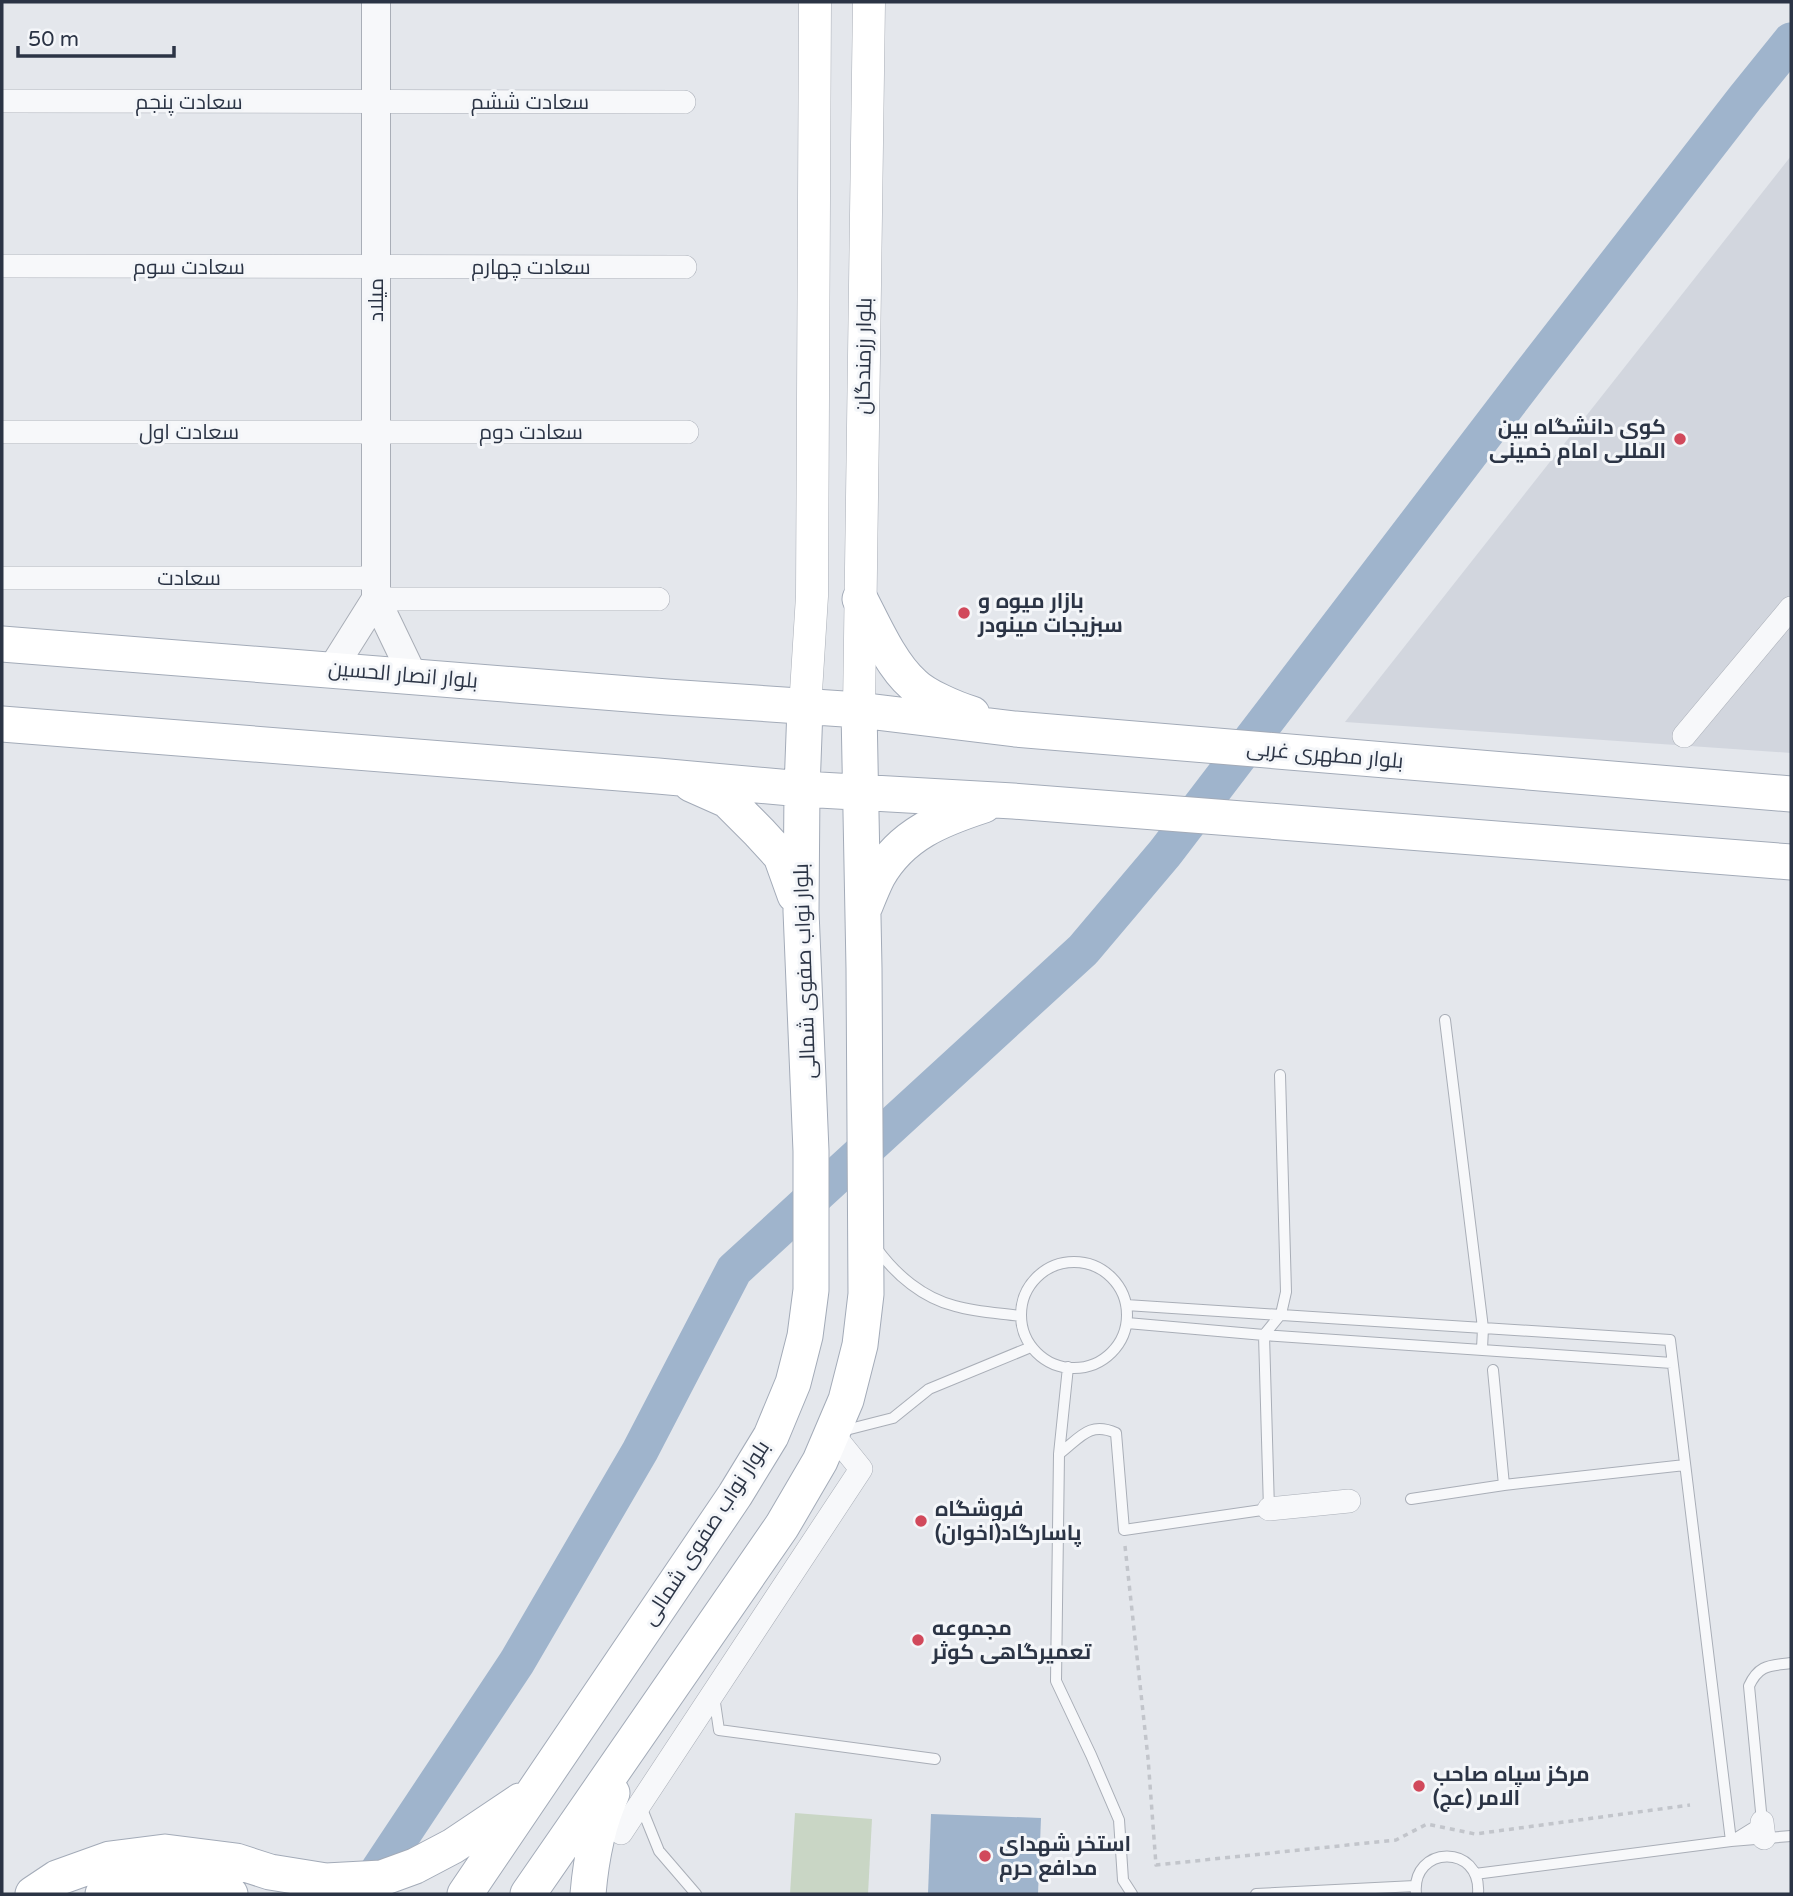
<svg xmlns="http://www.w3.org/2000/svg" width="1793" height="1896" font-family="'Varela Round',Cairo,sans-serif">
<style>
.built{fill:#d2d6de}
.green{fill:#c9d6c5}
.water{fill:#9fb4cc}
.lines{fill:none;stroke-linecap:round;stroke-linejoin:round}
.river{stroke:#9fb4cc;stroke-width:37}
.service-casing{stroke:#a9aeb7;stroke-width:12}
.minor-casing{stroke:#a9aeb7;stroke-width:24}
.tertiary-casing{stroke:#a9aeb7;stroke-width:30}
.secondary-casing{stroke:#a9aeb7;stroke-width:33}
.primary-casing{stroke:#a3abb8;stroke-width:37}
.path{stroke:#c2c5cb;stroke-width:3.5;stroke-dasharray:5 5;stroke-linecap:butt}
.service{stroke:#f7f8fa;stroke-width:10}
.minor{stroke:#f7f8fa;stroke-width:23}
.tertiary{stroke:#f7f8fa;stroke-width:28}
.secondary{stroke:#fff;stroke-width:32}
.primary{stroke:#fff;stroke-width:35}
.poi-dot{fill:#d1495b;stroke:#f4f6f9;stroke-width:2.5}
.labels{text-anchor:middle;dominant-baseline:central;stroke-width:6;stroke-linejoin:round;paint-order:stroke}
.street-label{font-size:21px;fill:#2b3445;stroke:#f4f6f9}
.poi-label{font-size:21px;font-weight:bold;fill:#2b3445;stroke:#f4f6f9;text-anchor:start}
</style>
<rect width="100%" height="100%" fill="#e4e7ec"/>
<path class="built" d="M1791,156v597l-446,-31z"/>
<path class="green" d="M795,1813l77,6 -4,75h-78z"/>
<path class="water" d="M931,1814l110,4 -3,76h-110z"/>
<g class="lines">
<path class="river" d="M363,1894l154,-232 123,-211 94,-181 349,-320 82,-97 365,-478 215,-277 46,-57"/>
<defs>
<path id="service" d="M1445,1020l38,308 -1,21
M877,1249c19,26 46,49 78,57 21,6 43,7 65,10
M1021 1315a53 53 0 1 1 106 0a53 53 0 1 1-106 0Z
M1126,1305l544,35 61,501
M1127,1323l137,12 408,28
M1068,1367l-9,87 -3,227 35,74 28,65 4,60 9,14
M842,1431l51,-13 36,-29 102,-42
M1059,1454c21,-16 30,-33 57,-21l8,97 145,-21 -5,-174 17,-21 5,-22 -6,-217
M1504,1485l181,-20
M1411,1499l93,-14 -11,-115
M714,1696l5,34 216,29
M640,1804l19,47 37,43
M1733,1840l29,-18 -13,-136c10,-22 21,-20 42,-23
M1475,1874l256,-33 60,-5
M1256,1894l159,-8
M1416,1894c-5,-49 66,-51 62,0"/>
<path id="minor" d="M2,101l682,1
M2,266l683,1
M2,432h685
M2,578h374
M376,599h282
M1684,736l107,-128
M1269,1509l80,-8
M1762,1822l2,16
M621,1833l240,-364 -29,-36"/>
<path id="tertiary" d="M376,2v597l37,77
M332,669l44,-70"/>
<path id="secondary" d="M805,708l7,-112 3,-594
M859,710l10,-708"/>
<path id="primary" d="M860,599c14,27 31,66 53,85 12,12 42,25 59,30
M2,644l665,53 192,13 156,19 776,65
M2,724l656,52 144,13 211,12 778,61
M691,784l36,16 32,32 22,24 14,39
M865,906c4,-10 8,-20 13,-30 24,-42 63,-57 106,-71
M33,1894l24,-16 53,-19 55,-7 71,9 34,11 56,9 56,-3 33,-12 38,-20 67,-45
M103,1894l23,-11 51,-2 53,13
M465,1894l270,-399 36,-59 22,-53 12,-47 6,-46v-139l-10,-240 1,-122 3,-81
M528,1894l254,-368 38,-65 26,-61 14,-55 6,-51 -2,-326 -5,-258
M588,1894c3,-35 9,-69 24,-101"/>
</defs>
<use href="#service" class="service-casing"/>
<use href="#minor" class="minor-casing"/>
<use href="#tertiary" class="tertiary-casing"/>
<use href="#secondary" class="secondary-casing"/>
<use href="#primary" class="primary-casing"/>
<path class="path" d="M1125,1546l23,212 8,107 240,-25 31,-16 48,10 215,-29"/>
<use href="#service" class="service"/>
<use href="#minor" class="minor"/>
<use href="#tertiary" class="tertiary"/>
<use href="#secondary" class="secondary"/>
<use href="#primary" class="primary"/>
</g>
<g class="poi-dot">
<circle cx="1680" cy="439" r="7"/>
<circle cx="964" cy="613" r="7"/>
<circle cx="921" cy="1521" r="7"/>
<circle cx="918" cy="1640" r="7"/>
<circle cx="1419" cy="1786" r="7"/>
<circle cx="985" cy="1856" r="7"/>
</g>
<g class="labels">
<g class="street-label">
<text x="189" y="102">سعادت پنجم</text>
<text x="530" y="102">سعادت ششم</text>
<text x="189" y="267">سعادت سوم</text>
<text x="531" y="267">سعادت چهارم</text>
<text transform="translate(376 300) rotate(-90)">میلاد</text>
<text transform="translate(864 356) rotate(-89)">بلوار رزمندگان</text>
<text x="189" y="432">سعادت اول</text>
<text x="531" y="432">سعادت دوم</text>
<text x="189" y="578">سعادت</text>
<text transform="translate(403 675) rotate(5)">بلوار انصار الحسین</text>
<text transform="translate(1325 755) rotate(5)">بلوار مطهری غربی</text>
<text transform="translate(805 971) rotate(-92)">بلوار نواب صفوی شمالی</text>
<text transform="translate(706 1533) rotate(-57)">بلوار نواب صفوی شمالی</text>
</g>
<g class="poi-label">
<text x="1666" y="427" text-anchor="end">کوی دانشگاه بین<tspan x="1666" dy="24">المللی امام خمینی</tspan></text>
<text x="978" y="601">بازار میوه و<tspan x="978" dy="24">سبزیجات مینودر</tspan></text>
<text x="935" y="1509">فروشگاه<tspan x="935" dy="24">پاسارگاد(اخوان)</tspan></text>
<text x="932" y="1628">مجموعه<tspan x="932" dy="24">تعمیرگاهی کوثر</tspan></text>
<text x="1433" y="1774">مرکز سپاه صاحب<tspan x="1433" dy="24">الامر (عج)</tspan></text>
<text x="999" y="1844">استخر شهدای<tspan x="999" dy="24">مدافع حرم</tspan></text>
</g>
</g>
<rect width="1793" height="1896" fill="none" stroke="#2b3445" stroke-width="7"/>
<path d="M18 46v10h156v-10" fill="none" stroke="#2b3445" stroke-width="3.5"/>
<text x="28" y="46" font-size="21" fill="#2b3445" stroke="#f4f6f9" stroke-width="5" paint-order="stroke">50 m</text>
</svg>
